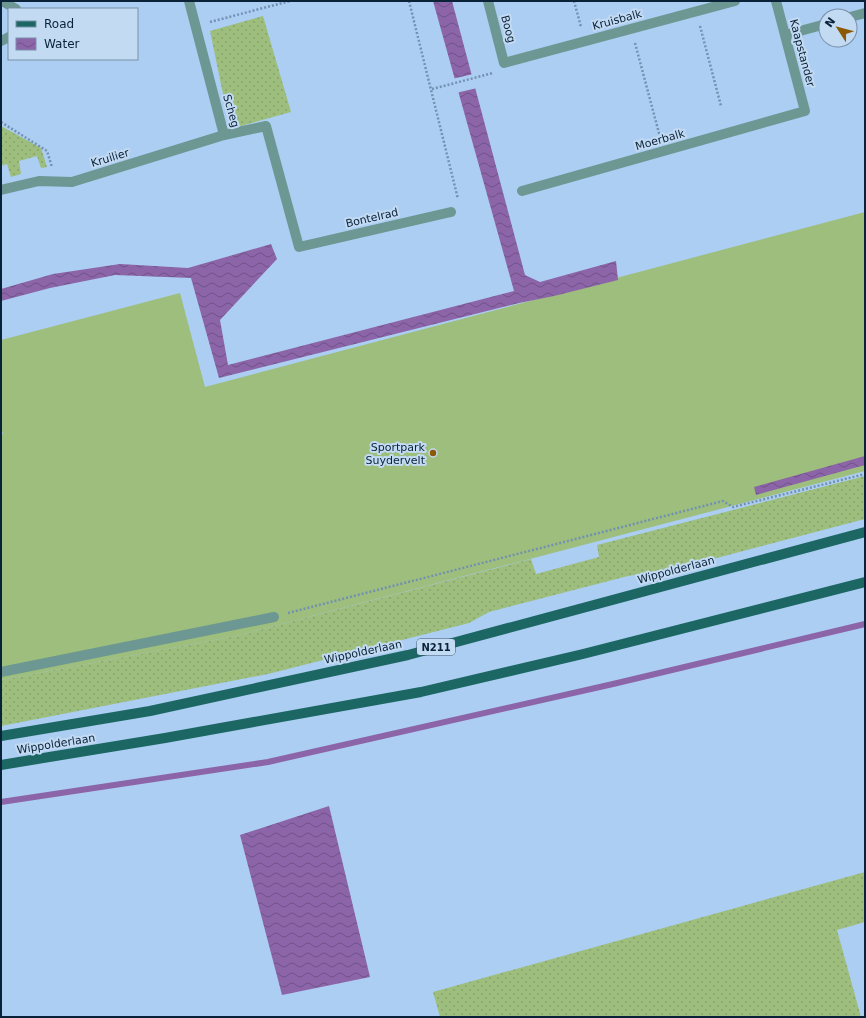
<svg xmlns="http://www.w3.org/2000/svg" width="866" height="1018" font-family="'DejaVu Sans',sans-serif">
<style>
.grass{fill:url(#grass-dots)}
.pitch{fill:#9dbe7c}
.water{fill:url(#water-waves)}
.pier{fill:#accef2}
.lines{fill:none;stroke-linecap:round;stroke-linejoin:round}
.stream{stroke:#8c64a8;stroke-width:6}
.path{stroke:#7391b0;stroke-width:2.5;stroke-dasharray:2 2;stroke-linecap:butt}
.minor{stroke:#6c9793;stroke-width:10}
.major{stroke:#1c6764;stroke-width:10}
.poi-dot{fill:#8c5905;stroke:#c3daf3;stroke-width:1.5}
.labels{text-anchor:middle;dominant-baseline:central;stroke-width:4;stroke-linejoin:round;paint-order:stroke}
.shield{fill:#c3daf3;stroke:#425970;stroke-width:1}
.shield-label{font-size:10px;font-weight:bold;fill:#0a2238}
.street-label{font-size:11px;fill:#0a2238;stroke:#c3daf3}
.poi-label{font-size:11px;fill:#0a2238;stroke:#c3daf3;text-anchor:end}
</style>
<defs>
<pattern id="grass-dots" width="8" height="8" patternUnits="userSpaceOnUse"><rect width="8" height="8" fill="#9dbe7c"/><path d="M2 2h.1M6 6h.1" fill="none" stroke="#86a36c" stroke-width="1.8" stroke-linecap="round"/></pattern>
<pattern id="water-waves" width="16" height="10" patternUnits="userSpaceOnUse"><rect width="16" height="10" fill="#8c64a8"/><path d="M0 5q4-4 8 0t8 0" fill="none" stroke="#71528a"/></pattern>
</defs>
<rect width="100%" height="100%" fill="#accef2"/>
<path class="grass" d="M263,16l28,96 -50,14 -13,-8 -18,-87z
M1,126l40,22 6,19 -6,1 -4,-12 -18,5 2,13 -10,3 -4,-13 -6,2z
M865,476v43l-190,50 -47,7 -139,36 -20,11 -201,51 -267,52v-46l235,-44 295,-77 5,15 63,-17 -2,-12z
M865,872v50l-28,8 24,87h-421l-7,-25z"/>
<path class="pitch" d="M865,212v259l-629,165 -235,44v-245l2,-1 -2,-6v-88l179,-47 25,94z"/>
<path class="water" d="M433,1h19l73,274 15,7 76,-21 2,19 -64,16 -35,7 -300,75 -28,-100 -76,-3 -65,13 -49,13v-12l52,-15 67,-10 68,4 83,-24 6,15 -57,61 8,45 286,-74z
M865,456v9l-109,30 -2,-8z
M329,806l41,171 -88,18 -42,-160z"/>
<path class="pier" d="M473,74l4,14 -21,5 -4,-14z"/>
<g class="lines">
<path class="stream" d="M1,802l267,-40 345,-78 252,-60"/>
<path class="path" d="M409,1l49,198
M574,1l7,26
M210,22l80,-21
M700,26l21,80
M635,43l25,94
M432,89l61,-16
M1,122l46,29 5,16
M288,613l435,-112 10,6 132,-33"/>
<path class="minor" d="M2,1l14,8
M189,1l35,134 42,-9 33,121 152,-35
M488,1l16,62 231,-62
M850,17l15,-4
M785,35l41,-11
M1,41l8,-4
M1,190l38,-9 33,1 152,-47
M522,191l283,-80 -29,-110
M1,672l273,-55"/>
<path class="major" d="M1,736l149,-25 258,-56 457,-123
M1,765l164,-27 256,-46 162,-38 282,-72"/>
</g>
<circle class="poi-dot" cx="433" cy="453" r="4"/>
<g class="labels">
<rect class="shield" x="417" y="639" width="38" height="16" rx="3"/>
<g class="shield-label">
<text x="436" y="647">N211</text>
</g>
<g class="street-label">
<text transform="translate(617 20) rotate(-15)">Kruisbalk</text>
<text transform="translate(508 29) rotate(75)">Boog</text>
<text transform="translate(802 53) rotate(75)">Kaapstander</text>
<text transform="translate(231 111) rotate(74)">Scheg</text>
<text transform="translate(660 140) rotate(-16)">Moerbalk</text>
<text transform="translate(110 158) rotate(-17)">Kruilier</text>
<text transform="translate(372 218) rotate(-13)">Bontelrad</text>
<text transform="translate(676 570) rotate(-15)">Wippolderlaan</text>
<text transform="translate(363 652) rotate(-12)">Wippolderlaan</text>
<text transform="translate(56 744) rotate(-9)">Wippolderlaan</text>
</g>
<g class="poi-label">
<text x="425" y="447">Sportpark<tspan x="425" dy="13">Suydervelt</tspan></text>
</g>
</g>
<rect width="866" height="1018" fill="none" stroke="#0a2238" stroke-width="4"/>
<rect x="8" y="8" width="130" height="52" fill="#c3daf3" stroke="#7990a8"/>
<rect x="16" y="21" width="20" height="6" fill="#1c6764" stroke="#7990a8"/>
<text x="44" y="28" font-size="12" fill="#0a2238">Road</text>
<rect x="16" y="38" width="20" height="12" fill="url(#water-waves)" stroke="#7990a8"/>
<text x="44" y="48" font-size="12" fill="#0a2238">Water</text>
<g transform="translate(838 28) rotate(306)"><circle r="19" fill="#c3daf3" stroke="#7990a8"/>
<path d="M0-3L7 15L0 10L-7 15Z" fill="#8c5905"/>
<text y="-6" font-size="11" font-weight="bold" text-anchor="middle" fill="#0a2238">N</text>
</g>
</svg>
